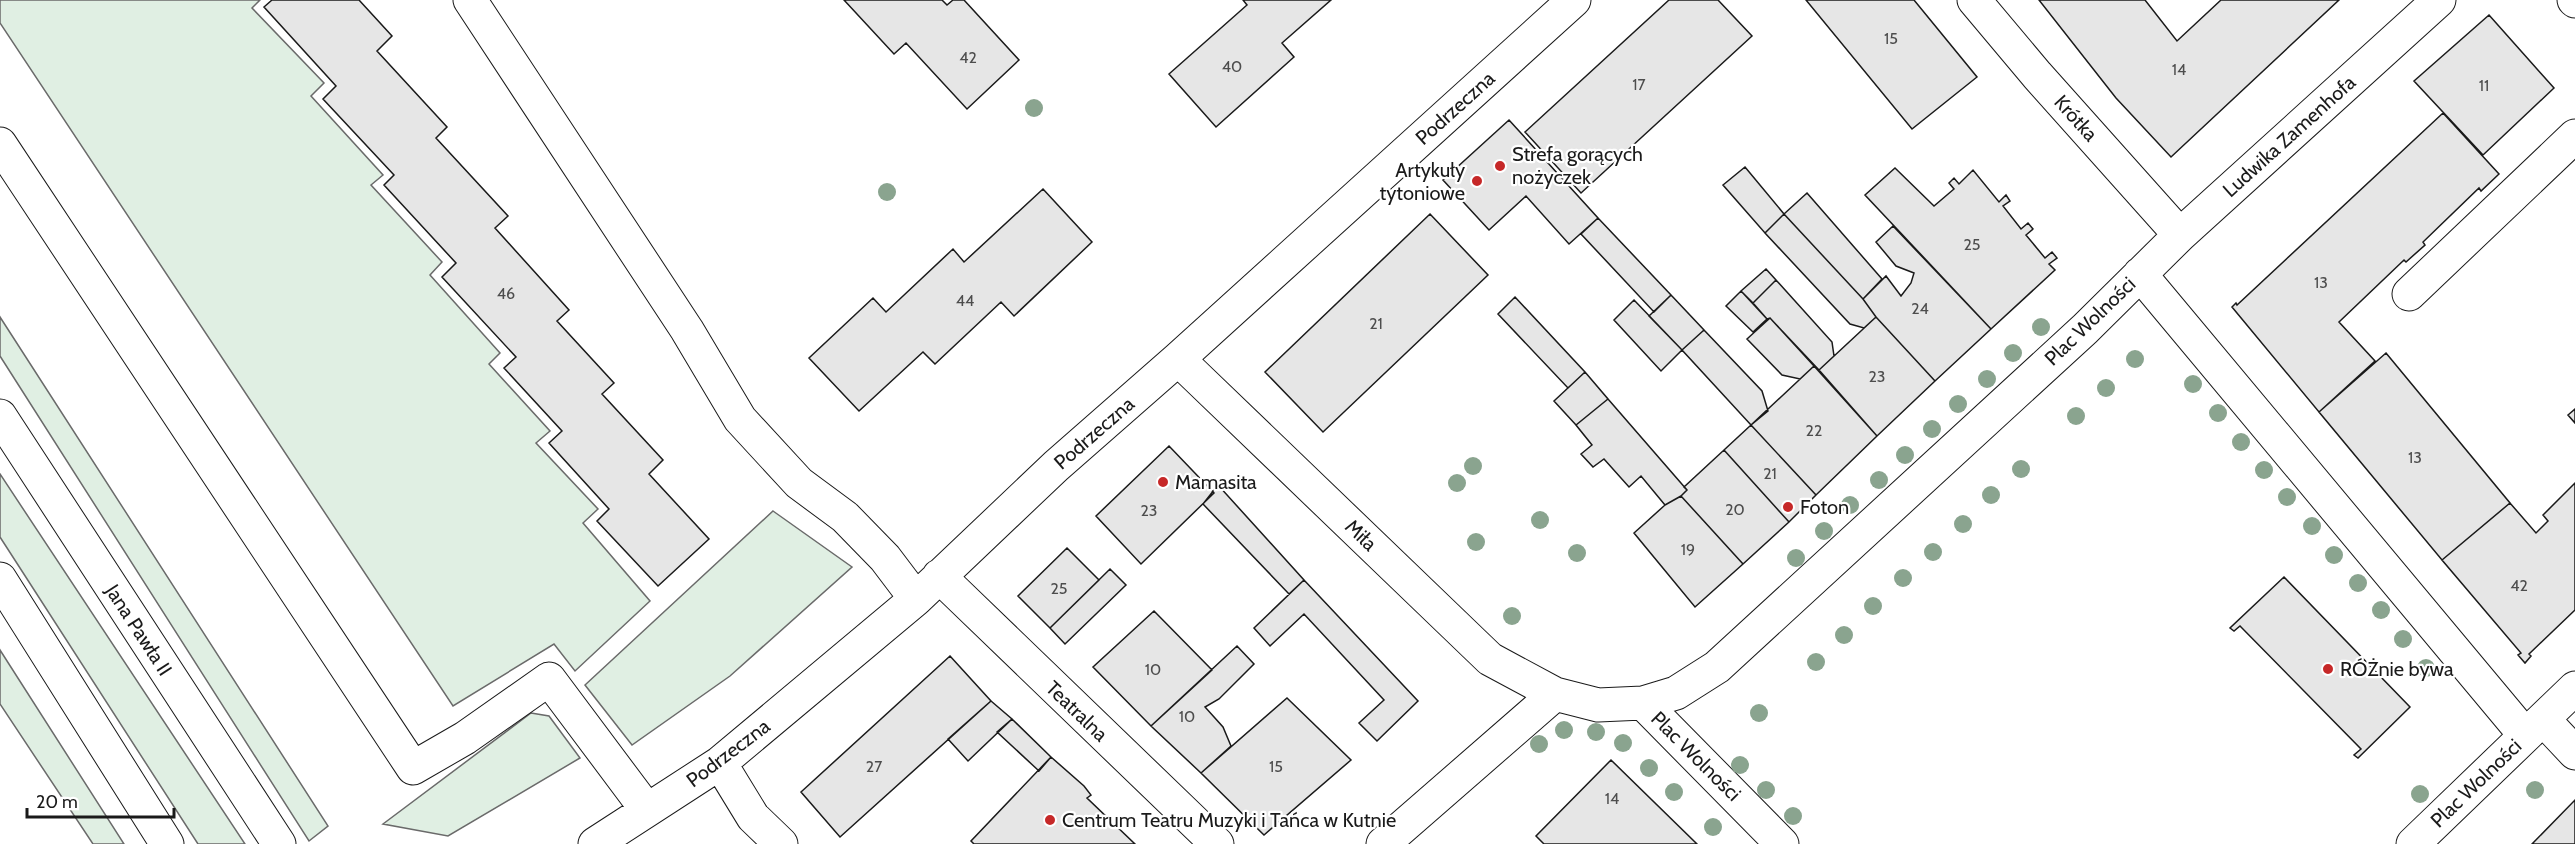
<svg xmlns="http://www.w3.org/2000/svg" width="2575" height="844" font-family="Cabin,sans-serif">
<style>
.green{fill:#e0efe3;stroke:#6a6a6a;stroke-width:1.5}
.building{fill:#e6e6e6;stroke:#1a1a1a;stroke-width:1.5}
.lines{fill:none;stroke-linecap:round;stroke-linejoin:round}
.minor-casing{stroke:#1a1a1a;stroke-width:35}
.minor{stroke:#fff;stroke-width:33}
.tree{fill:#8aa48f}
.poi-dot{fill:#c62828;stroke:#fff;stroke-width:2}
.labels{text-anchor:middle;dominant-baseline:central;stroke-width:4.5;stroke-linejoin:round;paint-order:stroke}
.number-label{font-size:16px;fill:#4d4d4d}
.street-label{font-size:20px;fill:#1a1a1a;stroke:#fff}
.poi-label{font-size:20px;fill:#1a1a1a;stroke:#fff;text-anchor:start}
</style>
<rect width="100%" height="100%" fill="#fff"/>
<path class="green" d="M0,0h260l-8,8 72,75 -13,13 72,79 -12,10 71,77 -12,13 70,78 -11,11 61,67 -14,12 62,66 -15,14 67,78 -75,70 -21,-27 -101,62 -453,-683z
M0,317l328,509 -19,15 -309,-485z
M0,474l245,370h-47l-198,-307z
M773,511l79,56 -122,109 -98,69 -47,-60z
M0,650l124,194h-31l-93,-140z
M531,713l18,3 31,42 -132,78 -65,-12z"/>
<path class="building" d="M272,0h87l33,36 -15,15 70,76 -11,11 72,78 -13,12 74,82 -12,11 57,62 -12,11 61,66 -14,14 60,65 -51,47 -61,-65 12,-12 -60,-66 13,-12 -58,-63 12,-11 -74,-80 14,-14 -72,-78 10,-10 -71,-76 13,-13 -72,-79z
M844,0h98l5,5 6,-5h11l55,60 -52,49 -61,-66 -12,11z
M1243,0h88l-49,43 12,14 -78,70 -47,-53 78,-69z
M1669,0h49l34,36 -171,157 -56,-61z
M1806,0h108l63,77 -65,52z
M2039,0h106l32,41 44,-41h118l-168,157 -55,-59z
M2489,15l65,73 -71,67 -69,-74z
M2443,113l56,61 -18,17 -2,-3 -56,54 2,3 -19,17 -2,-2 -65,62 36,39 -56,51 -87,-105 4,-4 1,2z
M1509,120l89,98 -29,26 -43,-48 -37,34 -46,-50z
M1745,167l39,47 -19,19 -42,-48z
M1895,168l39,38 20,-17 -5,-6 5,-5 5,6 14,-14 26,32 7,-7 4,6 -7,5 18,23 7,-6 5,6 -7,6 19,23 7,-6 5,6 -8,6 6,6 -64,59 -126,-134z
M1043,189l49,53 -78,74 -13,-14 -66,62 -12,-12 -64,59 -50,-53 64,-60 13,14 67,-63 11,13z
M1807,193l75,86 -19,20 -79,-85z
M1430,214l58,61 -165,157 -58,-60z
M1784,214l79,85 13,18 -12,11 -14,-4 -85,-91z
M1598,218l73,77 -17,17 -73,-78z
M1893,226l98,103 -56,52 -59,-64 -13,-18 23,-23 15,20 10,-13 3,-10 -18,-7 -20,-24z
M1766,269l10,11 -23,23 -12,-12z
M1776,280l56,62 2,14 -15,14 -49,-52 -3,1 -14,-16z
M1741,291l26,28 -14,13 -27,-26z
M1671,295l33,35 -22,20 -33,-34z
M1515,297l70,75 -17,16 -70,-74z
M1634,300l48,50 -21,21 -47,-51z
M1876,317l59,64 -58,55 -58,-66z
M1770,318l44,48 -14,13 -18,-4 -35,-36z
M1704,330l58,61 6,20 -17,14 -69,-75z
M2386,353l124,150 -68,57 -123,-148z
M1814,366l63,70 -61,59 -65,-70z
M1585,372l23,27 -32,26 -22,-24z
M1608,399l79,91 -6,6 -16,9 -24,-29 -12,11 -25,-28 -11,8 -12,-13 11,-9 -16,-20z
M2575,409v14l-7,-8z
M1751,425l65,70 -27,27 -65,-72z
M1169,446l45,47 -73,71 -45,-48z
M1724,450l65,72 -46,42 -62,-68 6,-6 -3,-3z
M2575,483v127l-46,44 2,2 -6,7 -7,-8 3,-2 -79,-93 68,-57 26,30 12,-12 -5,-6z
M1218,485l86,95 -15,14 -86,-90z
M1681,496l62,68 -48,43 -61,-74 31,-28z
M1067,548l32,32 -49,48 -32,-32z
M1110,569l16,16 -61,59 -15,-16z
M2284,577l126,130 -52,51 -4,-3 7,-6 -121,-123 -6,5 -4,-3z
M1304,580l114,121 -41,40 -18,-18 25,-23 -80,-86 -34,32 -16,-18z
M1154,611l58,59 -61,56 -58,-59z
M1237,646l17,18 -35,35 -14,8 18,20 8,19 -30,27 -50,-47z
M950,656l41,45 -151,136 -39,-45z
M1287,698l64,62 -87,75 -63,-62z
M991,701l21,18 -44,42 -20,-22z
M1012,719l39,38 -12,14 -42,-39z
M1051,757l33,29 7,9 -4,3 48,46h-161l-3,-3z
M1611,760l86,84h-153l-8,-8z
M2575,800v44h-43z"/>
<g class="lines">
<defs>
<path id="minor" d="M470,0l217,330 53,89 59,64 46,34 40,41 31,41
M1974,0l63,75 143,160
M2574,0l1,1
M0,144l413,624 52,-30 84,-59 98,131
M2140,274l385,461
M2409,294l166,-158
M1178,359l312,300 65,35 43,11 45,-2 33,-10 41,-26 368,-338 95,-94 259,-235
M0,416l279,428
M939,576l278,268
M0,579l167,265
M1643,703l139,141
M2543,719l32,34
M720,763l33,54 28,27
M595,844l125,-81 196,-164 140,-133 122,-107 396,-359
M1383,844l172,-150
M2413,844l162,-156"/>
</defs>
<use href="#minor" class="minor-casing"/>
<use href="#minor" class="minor"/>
</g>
<g class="tree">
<circle cx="1034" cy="108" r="9"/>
<circle cx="887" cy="192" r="9"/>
<circle cx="2041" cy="327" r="9"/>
<circle cx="2013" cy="353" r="9"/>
<circle cx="2135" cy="359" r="9"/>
<circle cx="1987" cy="379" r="9"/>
<circle cx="2193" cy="384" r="9"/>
<circle cx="2106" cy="388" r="9"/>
<circle cx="1958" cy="404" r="9"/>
<circle cx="2218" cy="413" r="9"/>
<circle cx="2076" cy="416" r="9"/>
<circle cx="1932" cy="429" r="9"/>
<circle cx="2241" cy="442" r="9"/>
<circle cx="1905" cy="455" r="9"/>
<circle cx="1473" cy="466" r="9"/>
<circle cx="2021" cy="469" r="9"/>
<circle cx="2264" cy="470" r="9"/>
<circle cx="1879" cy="480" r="9"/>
<circle cx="1457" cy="483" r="9"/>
<circle cx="1991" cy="495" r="9"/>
<circle cx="2287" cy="497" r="9"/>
<circle cx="1850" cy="505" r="9"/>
<circle cx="1540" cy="520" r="9"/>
<circle cx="1963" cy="524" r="9"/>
<circle cx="2312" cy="526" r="9"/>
<circle cx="1824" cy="531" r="9"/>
<circle cx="1476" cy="542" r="9"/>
<circle cx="1933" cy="552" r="9"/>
<circle cx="1577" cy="553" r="9"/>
<circle cx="2334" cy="555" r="9"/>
<circle cx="1796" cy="558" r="9"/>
<circle cx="1903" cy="578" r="9"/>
<circle cx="2358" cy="583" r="9"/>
<circle cx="1873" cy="606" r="9"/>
<circle cx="2381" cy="610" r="9"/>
<circle cx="1512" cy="616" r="9"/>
<circle cx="1844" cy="635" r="9"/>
<circle cx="2403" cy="639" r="9"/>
<circle cx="1816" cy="662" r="9"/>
<circle cx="2426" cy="668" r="9"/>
<circle cx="1759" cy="713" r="9"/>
<circle cx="1564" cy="730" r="9"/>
<circle cx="1596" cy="732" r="9"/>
<circle cx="1623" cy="743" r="9"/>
<circle cx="1539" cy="744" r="9"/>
<circle cx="1740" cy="765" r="9"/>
<circle cx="1649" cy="768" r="9"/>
<circle cx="1766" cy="790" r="9"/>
<circle cx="2535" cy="790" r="9"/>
<circle cx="1674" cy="792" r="9"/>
<circle cx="2420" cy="794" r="9"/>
<circle cx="1793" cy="816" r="9"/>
<circle cx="1713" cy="827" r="9"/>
</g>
<g class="poi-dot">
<circle cx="1500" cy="166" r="6"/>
<circle cx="1477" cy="181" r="6"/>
<circle cx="1163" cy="482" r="6"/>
<circle cx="1788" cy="507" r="6"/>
<circle cx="2328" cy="669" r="6"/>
<circle cx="1050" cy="820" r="6"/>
</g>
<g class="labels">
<g class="number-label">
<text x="1891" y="38">15</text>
<text x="968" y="57">42</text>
<text x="1232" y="66">40</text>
<text x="2179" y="69">14</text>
<text x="1639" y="84">17</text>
<text x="2484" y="85">11</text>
<text x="1972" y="244">25</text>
<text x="2321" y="282">13</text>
<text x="506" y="293">46</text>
<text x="965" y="300">44</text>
<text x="1920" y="308">24</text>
<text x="1376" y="323">21</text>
<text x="1877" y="376">23</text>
<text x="1814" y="430">22</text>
<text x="2415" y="457">13</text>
<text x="1770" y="473">21</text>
<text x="1735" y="509">20</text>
<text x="1149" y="510">23</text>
<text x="1688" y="549">19</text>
<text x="2519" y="585">42</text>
<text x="1059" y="588">25</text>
<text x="1153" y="669">10</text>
<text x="1187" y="716">10</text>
<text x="874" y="766">27</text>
<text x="1276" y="766">15</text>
<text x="1612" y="798">14</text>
</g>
<g class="street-label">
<text transform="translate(1455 108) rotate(-42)">Podrzeczna</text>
<text transform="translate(2076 118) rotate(48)">Krótka</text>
<text transform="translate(2289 136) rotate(-42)">Ludwika Zamenhofa</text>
<text transform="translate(2090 321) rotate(-44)">Plac Wolności</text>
<text transform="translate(1094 433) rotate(-41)">Podrzeczna</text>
<text transform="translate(1361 535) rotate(44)">Miła</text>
<text transform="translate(139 630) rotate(57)">Jana Pawła II</text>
<text transform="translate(1077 711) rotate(44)">Teatralna</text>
<text transform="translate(728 753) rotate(-37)">Podrzeczna</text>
<text transform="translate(1696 756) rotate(45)">Plac Wolności</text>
<text transform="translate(2476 783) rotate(-44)">Plac Wolności</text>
</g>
<g class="poi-label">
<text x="1512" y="154">Strefa gorących<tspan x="1512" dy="23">nożyczek</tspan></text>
<text x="1465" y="170" text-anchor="end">Artykuły<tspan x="1465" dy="23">tytoniowe</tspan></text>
<text x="1175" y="482">Mamasita</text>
<text x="1800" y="507">Foton</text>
<text x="2340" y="669">RÓŻnie bywa</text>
<text x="1062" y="820">Centrum Teatru Muzyki i Tańca w Kutnie</text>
</g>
</g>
<path d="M27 808v9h147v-9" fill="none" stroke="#1a1a1a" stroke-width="3"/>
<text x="36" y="808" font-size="18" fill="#1a1a1a" stroke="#ffffff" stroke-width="4.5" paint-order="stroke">20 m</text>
</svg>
